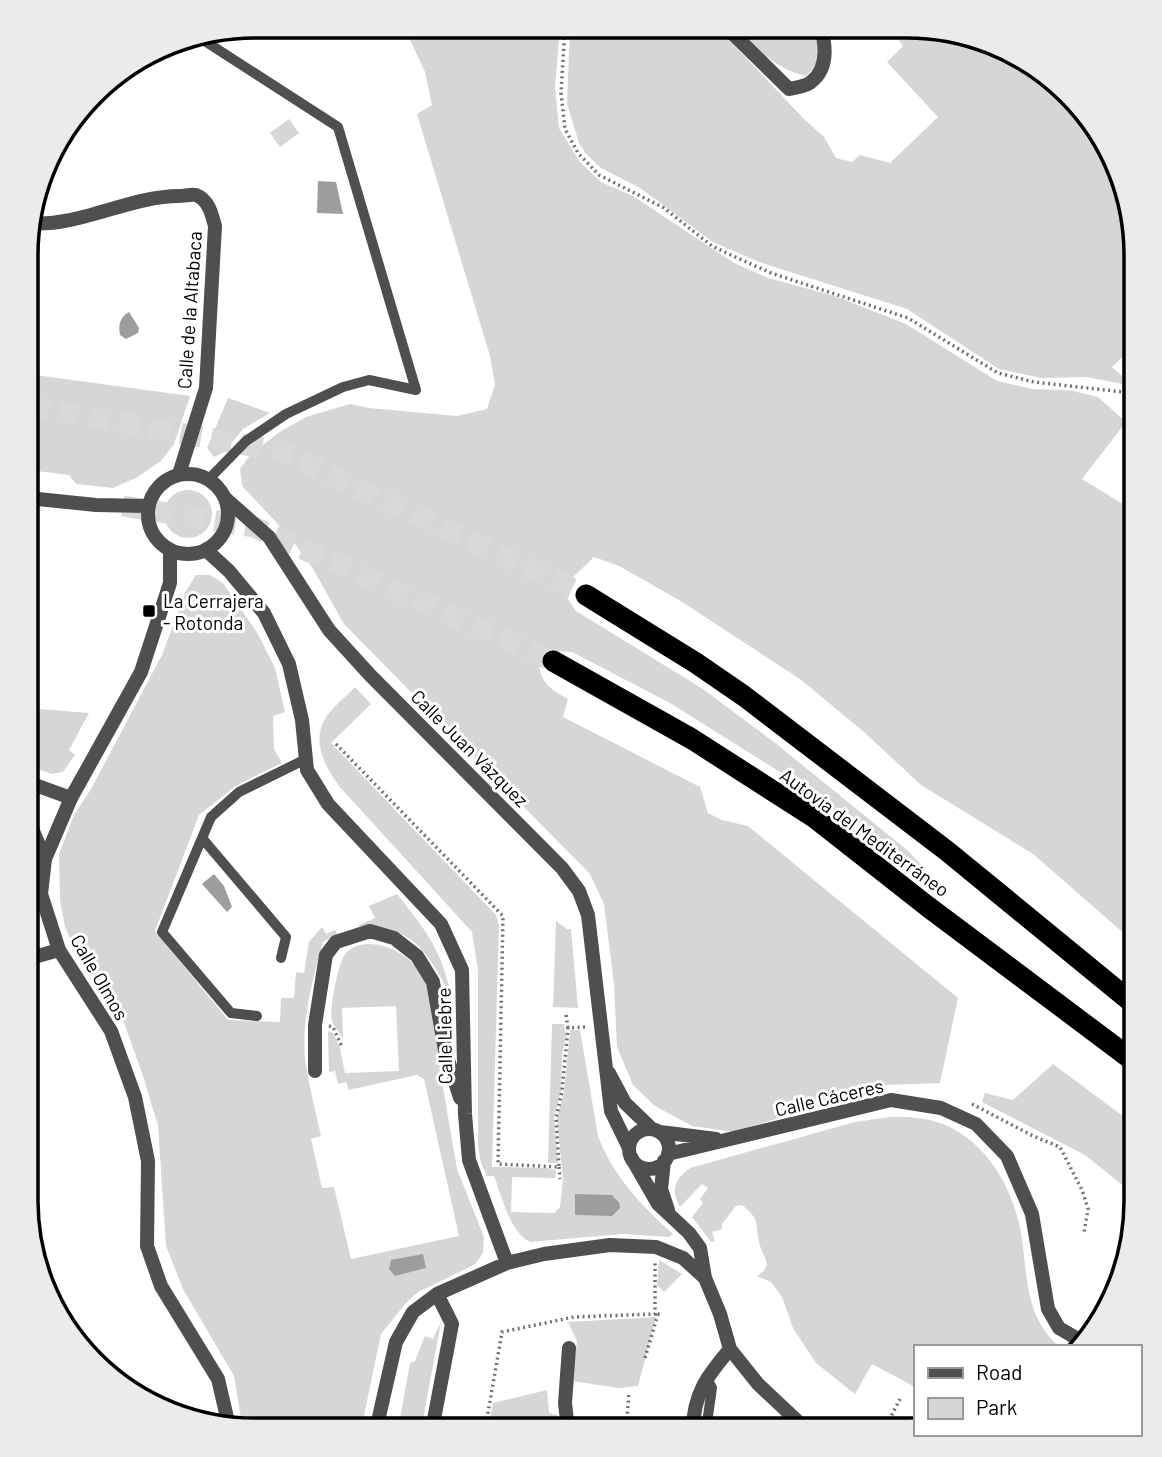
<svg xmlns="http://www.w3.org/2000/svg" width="1162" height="1457" font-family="Barlow,sans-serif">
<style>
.green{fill:#d6d6d6}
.water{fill:#9d9d9d}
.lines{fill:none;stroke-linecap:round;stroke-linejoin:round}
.motorway-tunnel{stroke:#d9d9d9;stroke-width:21;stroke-dasharray:21 10;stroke-linecap:butt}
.path{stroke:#717171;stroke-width:3.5;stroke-dasharray:2 3.5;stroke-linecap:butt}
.service{stroke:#4f4f4f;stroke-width:10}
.minor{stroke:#4f4f4f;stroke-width:14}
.tertiary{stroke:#4f4f4f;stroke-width:14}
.motorway{stroke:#000;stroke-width:21}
.poi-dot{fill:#000;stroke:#fff;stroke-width:2.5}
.labels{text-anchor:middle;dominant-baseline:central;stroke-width:6;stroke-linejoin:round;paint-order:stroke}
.street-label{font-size:19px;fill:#000;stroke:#fff}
.poi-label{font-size:19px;fill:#000;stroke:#fff;text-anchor:start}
.rim{fill:none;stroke:#000;stroke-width:3.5}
</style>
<rect width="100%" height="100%" fill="#fff"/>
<path class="green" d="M400,27h160l-5,60 4,41 21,34 21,20 32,14 101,67 34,15 67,18 71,28 91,57 36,8 36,1 29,7 28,25 -44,57 54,33 -1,431 -102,-89 -112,-69 -57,-53 -64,-53 -121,-79 -60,-34 -25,-9 -27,26v15l9,13 127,78 71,53 133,108 22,23 -17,-7 -113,-82 -129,-81 -98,-51c-16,-1 -23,-2 -33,11 1,20 13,27 29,36l-5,18 137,70 8,26 14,7 26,6 210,172 -18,85 -54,2 -152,47 -42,-6 -37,-20 -22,-21 -16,-38 -3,-63 -10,-80 -14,-30 -246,-250 -31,-55 -23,-32 -48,-51 -2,-17 10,-14 28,-22 28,-16 44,-13 19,4 88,8 30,-7 8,-24 -5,-29 -73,-242 15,-9 -7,-33 -20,-43z
M570,27h79l4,5 8,-5 57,1 85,90 21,19 12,21 16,4 8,-7 30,8 48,-46 -51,-55 16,-16 -12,-18h46l35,14 20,15 50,16 63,68 31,114v89l-24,23 21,19 -47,-9 -45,1 -42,-9 -92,-60 -148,-47 -46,-20 -73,-54 -39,-20 -15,-14 -7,-11 -12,-39z
M736,28h79c4,21 8,32 -9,48 -30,-7 -49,-27 -70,-48z
M289,119l10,14 -19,14 -10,-14z
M28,374l162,22 -16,48 -13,17 -25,17 -23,10 -37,-4 -7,-9 -41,-5z
M228,398l42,15 -27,16 -19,23 -10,5 -7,-9z
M164 514a24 24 0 1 1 48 0a24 24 0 1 1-48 0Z
M196,575h14l13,8 35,51 17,34 10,44 -12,4 1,33 8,14 -45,22 -38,30 -44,116 73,89 52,2 1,-24h13l2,-26 8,1 5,-31 13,-15 4,7 9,-4 2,4 -14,8c-11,39 -23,84 -17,124 4,24 10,47 15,70l-10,3 11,49 12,-1 17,72 108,-23 -35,-157 -7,-4 -69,15 -1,-8 -9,2 -3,-13 -6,1 -1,-41 5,2 7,15 5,25 54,-2 -3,-65 -54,2 1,31c-3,-6 -9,-12 -11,-18 -3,-10 6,-60 14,-68 20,-20 58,-3 72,16 17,25 20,70 26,99l-4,2 17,99 27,68 -1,16 -7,10 -6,4 -52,25 -12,11 -25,31 -20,96h-118l-9,-54 -51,-87 -17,-43 -8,-121 -16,-52 -20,-56 -22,-33 -23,-30 -12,-27 -5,-27 -1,-46 15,-39 17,-26 71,-134 24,-64z
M355,687l16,17 -40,39 165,172 3,11 -7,241 55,1 9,2 -1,8 -43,-1 -1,35 43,1 6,-6 3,-28 -6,-61 7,-26 6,-62h10l18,106c15,40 44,70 75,98l-4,3 -46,-3 -93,8c-21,-11 -28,-46 -36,-66h-7l-6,-13 -3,-18v-175l-6,-38 -133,-146c-13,-18 -28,-44 -14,-67 7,-12 21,-22 30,-32z
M27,708l62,5 -20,37 6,5 -12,17 -11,2 -25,-9z
M397,894c31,39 44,55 55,105 -23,-46 -39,-75 -95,-73l18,-8 -6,-12z
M556,921l11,8h4l7,79 -25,-1z
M552,1024h12l2,12 -4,18 -1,36 -7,28 4,45h-10z
M1053,1064l82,61v70l-50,-40 -103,-53 3,-9 28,7z
M890,1117c18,0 36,0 53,7 44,18 70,64 78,109 7,42 3,84 39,114h-145v40l-43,-23 -17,30 -39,-31 -23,-35 -11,-31 -11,-15 -14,-6 7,-5 3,-7c-2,-7 -7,-16 -8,-22 -4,-19 1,-23 -17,-37l-6,1 -14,18v5l-10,3 3,9 -4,1 -19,-25 11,-14 -3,-4 8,-11 -6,-4 -22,23c-10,-17 -5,-28 10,-39l165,-46z
M659,1260l23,14 -18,18 -7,-7z
M656,1317l-18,69 -19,2 -47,-7 5,-40 -9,-19z
M441,1322l-20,108h-23l12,-67 5,-2 10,-25 8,3z
M547,1390l2,23 8,2 4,6v9h-22l-1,-8 -41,3v5h-9l5,-27z"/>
<path class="water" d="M318,181l18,1 7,32 -26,-1z
M129,312l10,16 -1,5 -12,6 -6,-4c-2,-10 0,-18 9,-23z
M214,874l10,12 8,21 -5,5 -25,-28z
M575,1194l38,1v2l6,5 1,6 -8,8 -37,-1z
M423,1254l3,14 -31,8 -6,-7 2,-9z"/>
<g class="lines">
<path class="motorway-tunnel" d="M28,406l252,45 306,144
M123,506l131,21 299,134"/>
<path class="path" d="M565,27l-4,66 4,36 13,24 21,22 65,33 48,38 19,9 40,18 137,45 90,55 36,9 89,10 13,11
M336,744l167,172 -5,248 61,3 -3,-49 6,-27 6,-63 17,-1
M566,1015l2,13
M329,1026l4,1 9,20
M972,1104l61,32 27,11 22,43 6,19 -4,24
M559,1167l1,12
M645,1358l13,-44h-3
M485,1430l17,-98 72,-15 81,-3v-51
M626,1430l3,-37
M884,1430l16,-31"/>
<path class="service" d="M197,36l141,91 78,263 -47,-10 -26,7 -57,27 -40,27 -37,38
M202,838l84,99 -5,21
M257,1016l-26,-3 -69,-81 49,-115 28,-25 67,-33
M706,1377l6,11 -6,42"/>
<path class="minor" d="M727,28l62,61c7,-2 17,-2 22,-7 17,-13 15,-36 10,-54
M29,223c47,5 101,-27 150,-27 5,0 13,-2 17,-1 13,5 16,20 19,31l-9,162 -27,86
M226,499l43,38 60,93 41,45 192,193 17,23 9,24 23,196 18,37
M206,550l23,21 35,42 25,51 13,56 5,50 21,34 113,120 21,46 3,144 4,46 38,103
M27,782l44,16
M27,817l18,42
M27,959l32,-9
M315,1071v-46l11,-70 10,-13 34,-11 24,7 23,18 16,26 12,68 15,48
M609,1073l16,30 27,26
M629 1149a20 20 0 1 1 40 0a20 20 0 1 1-40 0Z
M660,1132l56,7
M668,1154l223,-54 50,8 35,16 31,32 25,58 16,95 11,19 24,14
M631,1157l27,47 31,29 11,15 5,30 15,36 10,35 28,35 49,46
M664,1161l-3,28 7,21
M376,1430l20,-88 17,-30 24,-18 70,-31 37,-9 66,-9 46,2 27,11 22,20
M432,1430l20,-106 -15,-30
M568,1430l-3,-27 4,-55
M693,1430c0,-36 15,-55 37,-81"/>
<path class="tertiary" d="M148 514a40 40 0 1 1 80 0a40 40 0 1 1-80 0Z
M28,498l68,7 51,1
M170,551v32l-29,89 -70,126 -26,61 -4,35 18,56 52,81 24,66 13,64 -1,85 14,40 57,93 11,47"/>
<path class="motorway" d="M586,595l110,68 48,33 203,155 188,154
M553,661l139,78 123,79 112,88 208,156"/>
</g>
<rect class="poi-dot" x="142" y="604" width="14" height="14" rx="3.5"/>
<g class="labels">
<g class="street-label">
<text transform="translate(189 310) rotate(-86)">Calle de la Altabaca</text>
<text transform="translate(470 748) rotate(45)">Calle Juan Vázquez</text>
<text transform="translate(865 832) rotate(36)">Autovía del Mediterráneo</text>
<text transform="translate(100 977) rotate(60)">Calle Olmos</text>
<text transform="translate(444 1036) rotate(-91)">Calle Liebre</text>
<text transform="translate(829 1097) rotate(-13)">Calle Cáceres</text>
</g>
<g class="poi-label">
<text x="163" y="600">La Cerrajera<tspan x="163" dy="22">- Rotonda</tspan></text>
</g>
</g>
<path d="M0 0H1162V1457H0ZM255 38H907A217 217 0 0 1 1124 255V1201A217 217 0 0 1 907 1418H255A217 217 0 0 1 38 1201V255A217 217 0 0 1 255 38Z" fill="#ebebeb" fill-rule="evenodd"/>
<path class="rim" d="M255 38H907A217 217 0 0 1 1124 255V1201A217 217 0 0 1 907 1418H255A217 217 0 0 1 38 1201V255A217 217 0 0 1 255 38Z"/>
<rect x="914" y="1345" width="228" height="91" fill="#ffffff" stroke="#999999" stroke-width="2"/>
<rect x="928" y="1368" width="35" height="10" fill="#4f4f4f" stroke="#999999" stroke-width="2"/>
<text x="976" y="1380" font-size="21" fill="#000000">Road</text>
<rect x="928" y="1398" width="35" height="21" fill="#d6d6d6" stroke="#999999" stroke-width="2"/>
<text x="976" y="1415" font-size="21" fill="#000000">Park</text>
</svg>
